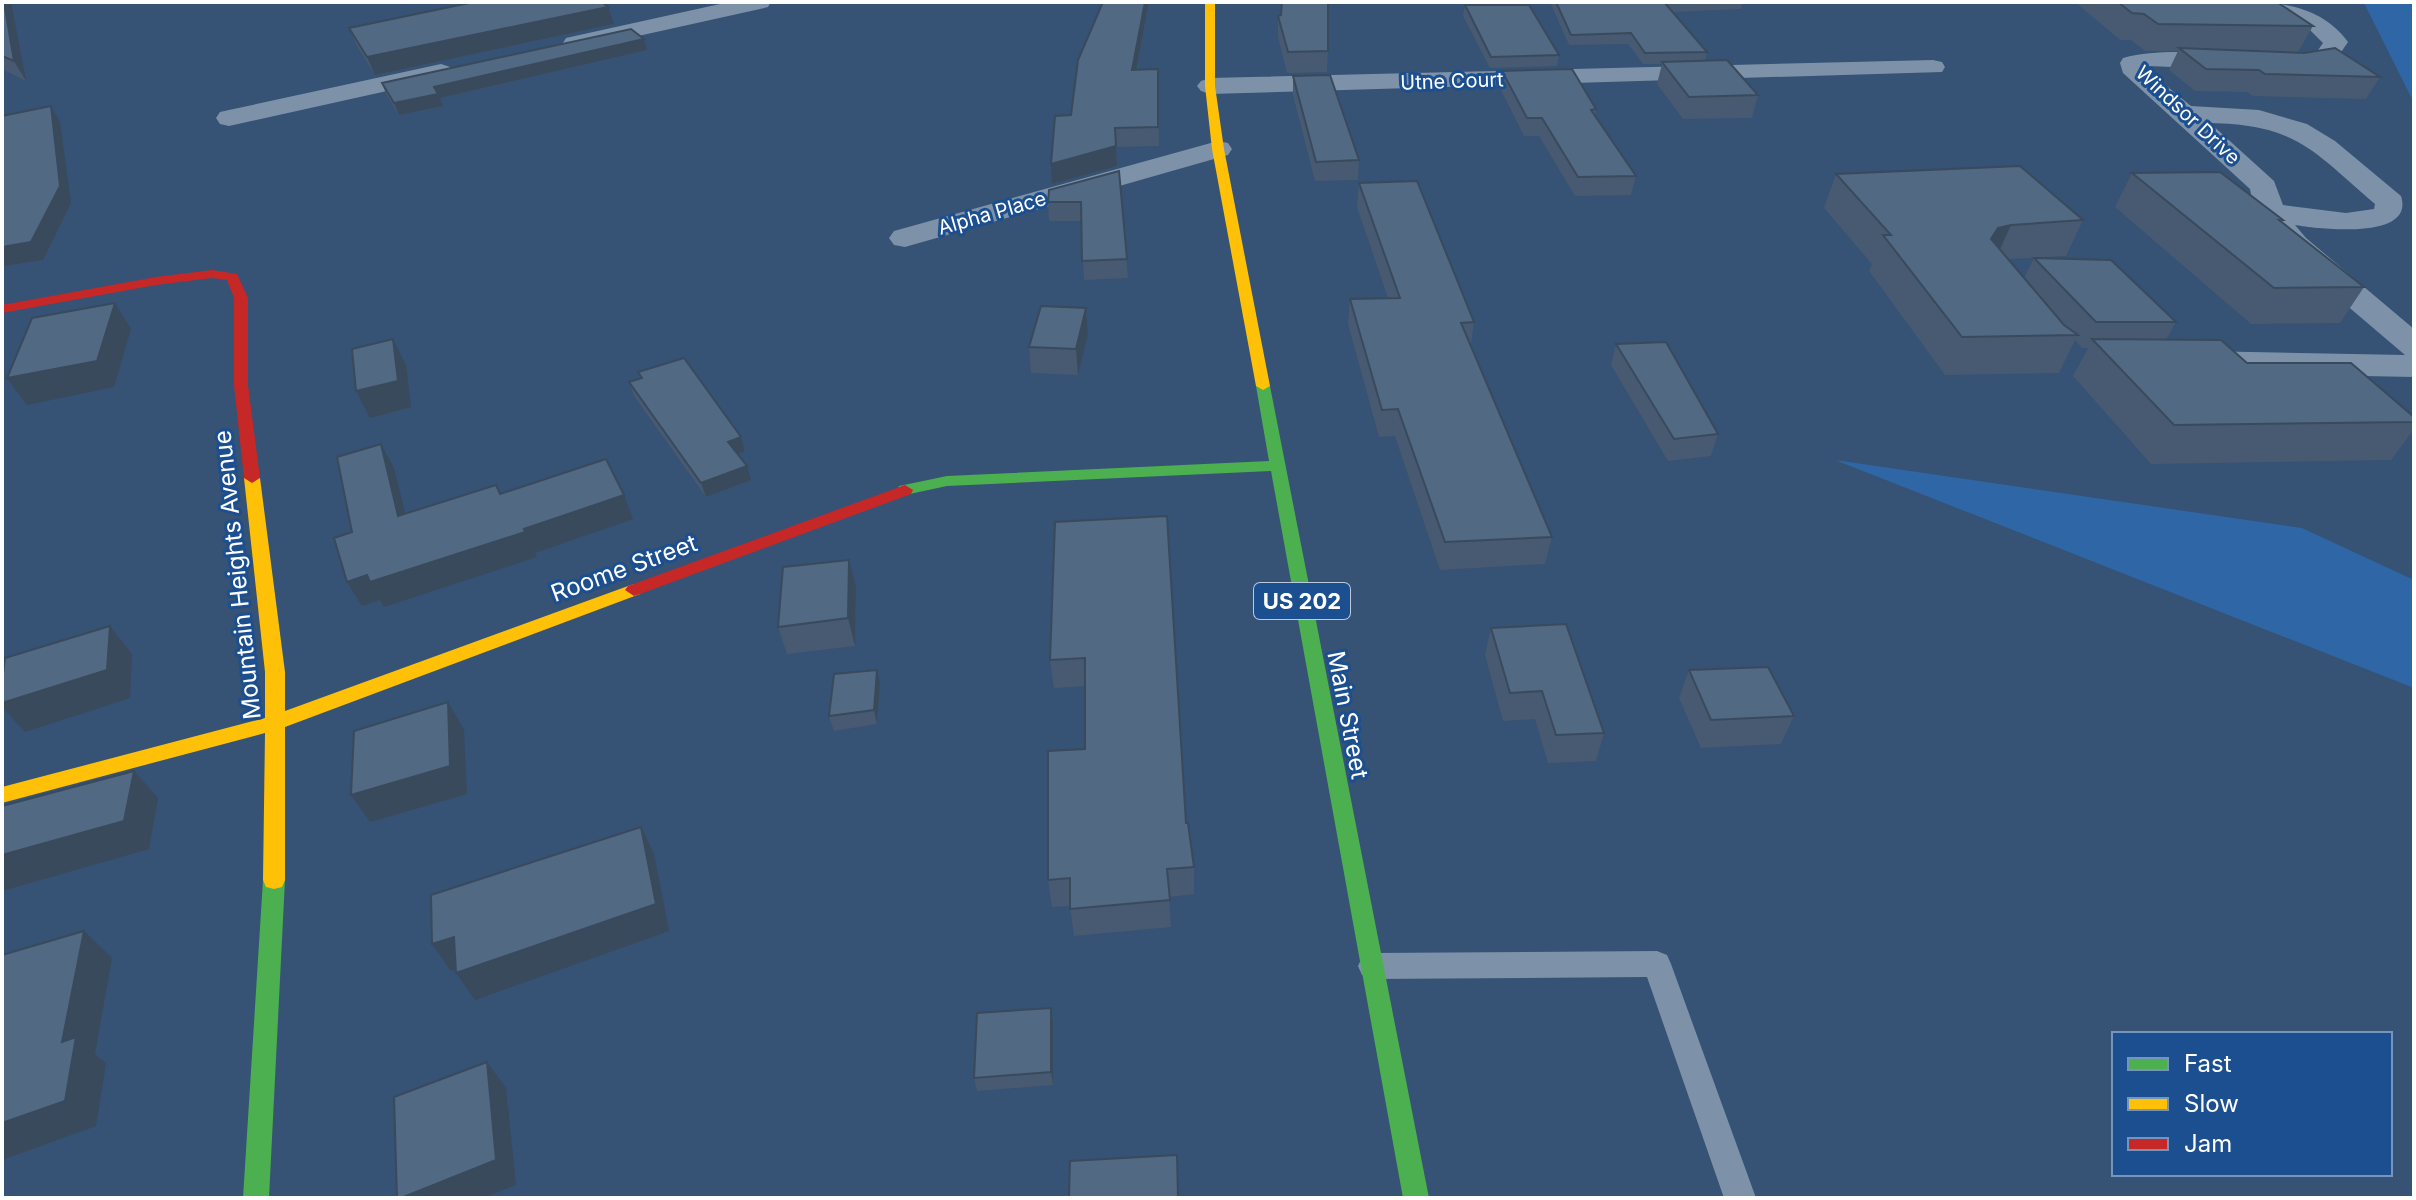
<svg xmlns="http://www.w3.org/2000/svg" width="2416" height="1200" font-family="Inter,sans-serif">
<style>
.green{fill:#2f66a5}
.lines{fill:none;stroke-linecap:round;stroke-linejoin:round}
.lane{fill:#7d92a8;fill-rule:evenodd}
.street{fill:#7d92a8;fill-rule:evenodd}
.fast{fill:#4caf50;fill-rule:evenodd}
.slow{fill:#ffc107;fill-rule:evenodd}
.jam{fill:#c62828;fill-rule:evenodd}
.wall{fill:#475a72}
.shaded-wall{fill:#394a5c}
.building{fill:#526984;stroke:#394a5c;stroke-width:2}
.labels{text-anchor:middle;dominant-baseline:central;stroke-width:6;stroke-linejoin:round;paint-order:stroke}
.far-street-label{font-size:20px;fill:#fff;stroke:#1b4f8f}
.shield{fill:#1b4f8f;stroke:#bbcadd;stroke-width:2}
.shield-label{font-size:22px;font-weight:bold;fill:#fff}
.street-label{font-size:24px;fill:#fff;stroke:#1b4f8f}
</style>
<rect width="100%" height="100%" fill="#365274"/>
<path class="green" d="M2363,2h51v101l-50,-100z
M1835,460l467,68 112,52v108z"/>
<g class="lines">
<path class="lane" d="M1657,951l10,4 4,9 85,234h-32l-77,-221 -275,2 -10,-4 -4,-9 4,-9 10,-4z"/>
<path class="street" d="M729,2h42l-3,5 -8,2 -185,41 -9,-2 -3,-5 3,-5 9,-2z
M2251,2c36,0 74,8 97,40l-15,22 -41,8 -144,-6 -1,4 44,36 68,4 48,14 28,17 66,55c15,46 -89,32 -106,29l11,13 108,91v48l-214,-4 -13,-3 -5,-8 5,-8 13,-3 205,4 -121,-103 -29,-37 -5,-26 -127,-116 -3,-10 3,-5c63,-16 129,7 193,-5l7,-10 -15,-15 -54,-21zM2210,123c88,2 103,28 165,81l-1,5 -28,4 -63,-8 -9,-24z
M1933,60l9,2 3,5 -3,5 -732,22 -9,-3 -4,-5 4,-5 9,-3z
M441,64l9,3 4,5 -4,5 -221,49 -9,-2 -4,-6 4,-6 9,-2z
M1218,141l10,2 4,6 -4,6 -323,92 -11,-2 -5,-7 5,-7z"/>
<path class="fast" d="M1263,382l7,4 159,812h-26l-132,-727 -324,15 -42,9 -8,-5 2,-4 48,-10 322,-15 -13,-75z
M274,871l8,2 3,7 -16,318h-26l20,-318 3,-7z"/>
<path class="slow" d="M1205,2h10v84l9,63 46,237 -7,4 -7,-4 -44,-237 -7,-63z
M252,473l8,5 25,194v39l343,-125 6,-2 9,6 -3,4 -355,133v153l-3,7 -8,2 -8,-2 -3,-7 2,-147 -263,70v-16l263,-69v-46l-21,-194z"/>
<path class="jam" d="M212,270l25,4 11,24v87l12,93 -8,5 -8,-5 -10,-93v-87l-7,-18 -15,-2 -56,7 -154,28v-8l154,-28z
M905,485l8,5 -2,4 -271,100 -6,2 -9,-6 3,-4z"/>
</g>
<path class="wall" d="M2,2l24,79 -24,-12z
M1103,2h46l-12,67h21l1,77 -43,1 1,19 -65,18z
M1550,2h193l-2,7 -69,3 35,40 -2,9 53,34 -6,23 -69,1 -26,-35 5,-20h-19l-15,-20 -59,1z
M2075,2h202l36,24 -15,26h-30l112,25 -14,22 -113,-3 -6,-4 -52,-1 -26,-21 9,-19h-33l-14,-11h-11z
M1465,5l94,50 -2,11 -67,2 -27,-52z
M1278,16l50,35 -1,21 -40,1 -9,-36z
M614,24l-239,51 -18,-29 -8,-18z
M647,50l-207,48 3,8 -44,9 -13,-21 -4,-11z
M1502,71l94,38 -1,7 41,60 -5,19 -56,1 -36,-60h-15l-24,-48z
M1293,76l66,84 -1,20 -43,1 -22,-86z
M1119,171l9,107 -44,2 -3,-59h-32l-1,-19z
M2132,173l151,47 -1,2 82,65 -24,36 -89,1 -136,-117z
M1836,174l247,46 -17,36 -58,3 16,19 10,-20 142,64 -10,18 81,23 167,54v12l-23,31 -240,4 -78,-88 15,-28h-6l-7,-8 -16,33 -114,2 -76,-104 3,-7 -48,-56z
M1359,183l115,139 -3,22 81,193 -7,27 -105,6 -45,-134 -16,1 -31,-113 2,-25 38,-1 -31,-91z
M1086,308l2,26 -10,41 -47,-2 -2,-26z
M1616,344l102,90 -7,22 -43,5 -57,-96z
M638,372l103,65 4,14 -8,3 14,26 -45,17 -72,-101 -5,-14 11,-3z
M1055,522l131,301 8,44v27l-25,3 2,30 -97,9 -4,-30 -18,1 -4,-27 37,-131v-63l-31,2 -4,-28z
M856,587l-1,59 -68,8 -9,-27z
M1491,628l113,105 -8,28 -48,2 -13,-44 -32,2 -18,-66z
M1689,670l105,46 -13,28 -80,4 -22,-50z
M880,684l-3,40 -43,7 -5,-15z
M1051,1008l2,14v63l-76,6 -3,-13z"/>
<path class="shaded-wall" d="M4,2h7l15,79 -12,-20z
M1145,2h4l-16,86 -1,-18z
M608,7l6,17 -239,51 -8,-18z
M644,39l3,11 -207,48 3,8 -44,9 -5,-12 40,-16z
M51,106l9,16 11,81 -28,57 -41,6v-19z
M1116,146l1,20 -65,18 -1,-20z
M2011,225l-16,35 -4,-21 7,-11z
M115,303l16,26 -17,58 -87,18 -20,-27z
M1086,308l2,26 -10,41 -2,-26z
M393,339l13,26 5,42 -41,11 -14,-27z
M741,437l4,14 -12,5 -5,-14z
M381,444l13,24 18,72 -14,-24z
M747,466l4,14 -45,17 -5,-14z
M624,495l9,24 -98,34 2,4 -153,50 -4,-7 -18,6 -15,-24 177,-53z
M849,560l7,27 -1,59 -7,-28z
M110,626l22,28 -2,44 -105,34 -23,-25v-4z
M877,670l3,14 -3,40 -3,-14z
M448,702l16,28 3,64 -97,28 -19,-27z
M134,771l24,27 -9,51 -147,42v-36z
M641,827l13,27 15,77 -194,69 -19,-27z
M84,931l28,27 -17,96 11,9 -10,63 -94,34v-37l60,-81z
M454,937l18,27 -21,7 -19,-27z
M1051,1008l2,14v63l-2,-13z
M487,1062l19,26 10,97 -33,13h-82z"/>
<path class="building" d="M2,2h2l10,59 -12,-5z
M474,2h128l6,5 -241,50 -18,-29z
M1103,2h42l-13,68 26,-1v58l-43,1 1,18 -65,18 4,-48 16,-1 7,-55z
M1282,2h46v49l-40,1 -10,-36 3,-1z
M1556,2h108l43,50 -62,1 -14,-20 -60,2z
M2118,2h159l36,24 -155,-2 -14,-10 -12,-1z
M1465,5h64l30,50 -68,2z
M631,29l13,10 -210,48 4,7 -44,9 -12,-20z
M2179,48l125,5 31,-5 45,29 -115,-3 -6,-4 -53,-1z
M1727,60l31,35 -69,2 -27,-35z
M1572,69l24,40 -5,1 45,66 -58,1 -36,-59h-15l-25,-47z
M1330,75l29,85 -43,2 -23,-86z
M51,106l9,80 -29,56 -29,5v-87l1,-2 -1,-2v-40z
M2020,166l63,54 -72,5 -13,3 -7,11 73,86 14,10 -116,2 -79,-102h8l-55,-61z
M1119,171l8,88 -45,2 -1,-59h-33l1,-12z
M2220,172l63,48h-4l85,67 -90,1 -142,-115z
M1417,181l57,141 -13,1 91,214 -107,5 -47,-133 -16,1 -32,-111 50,-1 -41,-115z
M2034,258l77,2 65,62h-80z
M115,303l-18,58 -90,17 25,-60z
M1041,306l45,2 -10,41 -47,-2z
M393,339l5,42 -42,10 -4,-42z
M2092,339l129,1 26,23h104l63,54v5l-240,3z
M1666,342l52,92 -44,5 -58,-95z
M684,358l57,79 -13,5 19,24 -46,17 -72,-101 13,-4 -4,-6z
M381,444l17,72 98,-31 4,9 106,-35 18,36 -100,34 1,3 -155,50 -3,-7 -20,7 -13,-44 18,-6 -15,-75z
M1167,516l19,307h2l6,44 -27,2 3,31 -100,9v-31l-22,2v-129l37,-2v-91l-35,2 5,-138z
M849,560l-1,58 -70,9 5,-60z
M1566,624l38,109 -48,2 -14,-44 -32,2 -19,-65z
M110,626l-3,44 -105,33v-21l3,-24z
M1768,667l26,49 -83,4 -22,-50z
M877,670l-3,40 -45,6 5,-42z
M448,702l2,64 -99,29 3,-64z
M134,771l-10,50 -122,34v-49z
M641,827l15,77 -200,69 -2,-36 -22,7 -1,-49z
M84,931l-22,111 14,-5 -11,64 -63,22v-168z
M1051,1008v64l-77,6 3,-65z
M487,1062l9,98 -95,38h-4l-3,-101z
M1177,1155l1,43h-109l1,-37z"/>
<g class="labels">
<g class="far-street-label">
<text transform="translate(1452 81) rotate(-2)">Utne Court</text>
<text transform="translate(2188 115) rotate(43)">Windsor Drive</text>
<text transform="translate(992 213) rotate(-16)">Alpha Place</text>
</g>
<rect class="shield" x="1254" y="583" width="96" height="36" rx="6"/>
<g class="shield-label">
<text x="1302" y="601">US 202</text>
</g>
<g class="street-label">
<text transform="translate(624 568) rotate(-20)">Roome Street</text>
<text transform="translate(237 575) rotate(-96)">Mountain Heights Avenue</text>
<text transform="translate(1348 715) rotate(79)">Main Street</text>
</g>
</g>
<rect width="2416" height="1200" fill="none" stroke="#ffffff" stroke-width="8"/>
<rect x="2112" y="1032" width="280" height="144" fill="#1b4f8f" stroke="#7695bc" stroke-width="2"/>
<rect x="2128" y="1058" width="40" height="12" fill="#4caf50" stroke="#7695bc" stroke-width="2"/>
<text x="2184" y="1072" font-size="24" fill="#ffffff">Fast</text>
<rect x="2128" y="1098" width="40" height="12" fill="#ffc107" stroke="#7695bc" stroke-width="2"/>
<text x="2184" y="1112" font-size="24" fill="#ffffff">Slow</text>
<rect x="2128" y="1138" width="40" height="12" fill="#c62828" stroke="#7695bc" stroke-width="2"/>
<text x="2184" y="1152" font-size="24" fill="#ffffff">Jam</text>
</svg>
